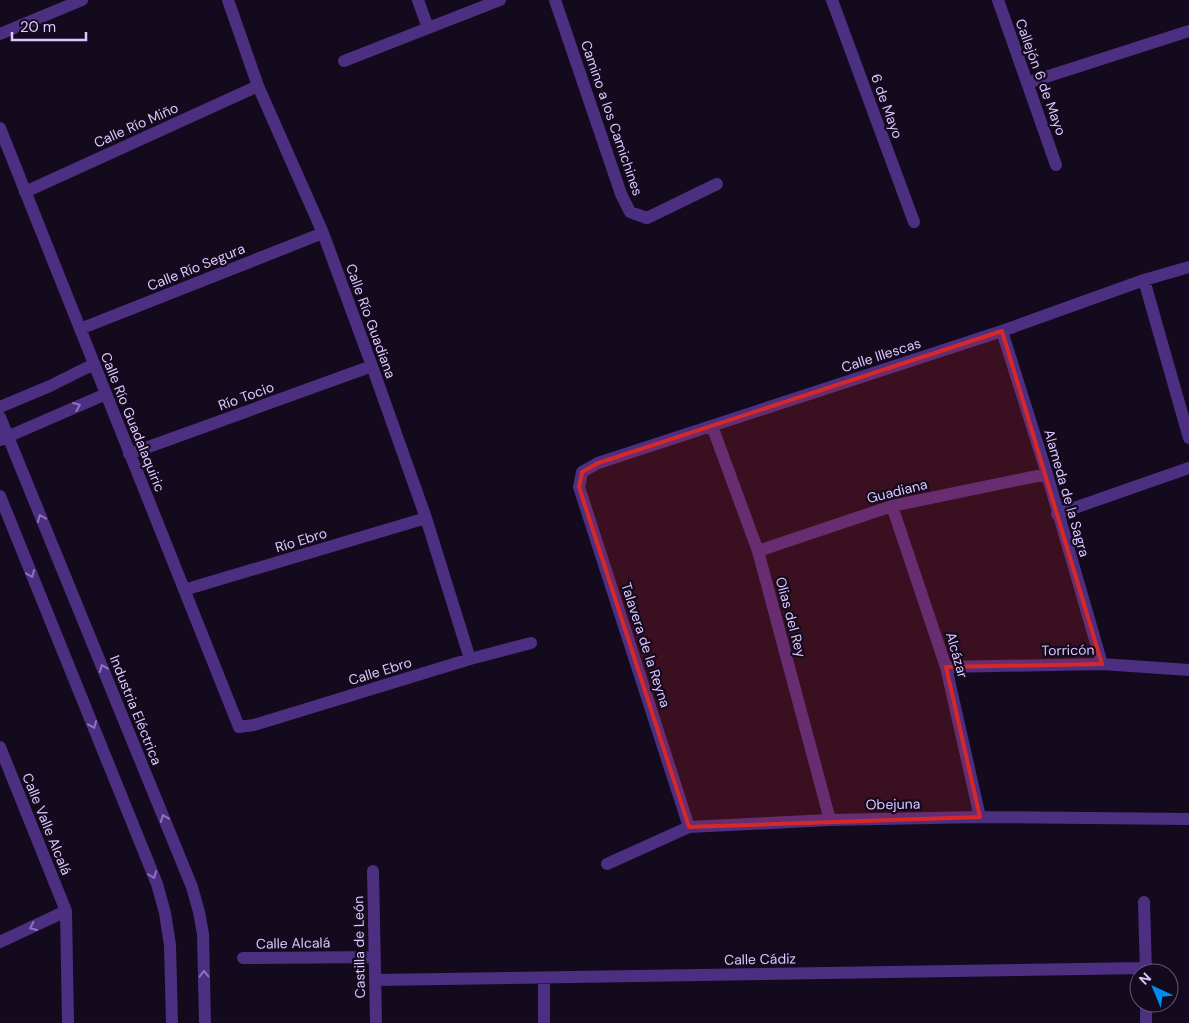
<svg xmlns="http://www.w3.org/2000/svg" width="1189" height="1023" font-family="'DM Sans',sans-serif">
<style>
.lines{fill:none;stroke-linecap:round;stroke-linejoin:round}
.minor{stroke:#4d2f82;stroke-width:12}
.oneway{stroke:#8f73ba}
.marked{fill:#d62828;fill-opacity:0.2;stroke:#d62828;stroke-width:4;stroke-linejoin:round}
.labels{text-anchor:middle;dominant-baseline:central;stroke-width:4.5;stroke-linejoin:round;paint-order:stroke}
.street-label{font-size:14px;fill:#dfc6ff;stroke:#130a1e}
</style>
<rect width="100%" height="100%" fill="#130a1e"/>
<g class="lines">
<path class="minor" d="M228,0l30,86 65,147 49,133 54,152 44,141
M418,0l10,28
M555,0l66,194 9,18 17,6 70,-34
M832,0l82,222
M998,0l58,165
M0,34l82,-34
M344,61l156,-61
M1027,83l162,-52
M0,128l239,599 15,-2 216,-66 61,-16
M25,192l233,-106
M1144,280l45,158
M80,329l243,-96
M1002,331l45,143 55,190
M0,407l50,-21 44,-22
M0,417l192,470 7,25 4,22 2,89
M712,426l46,125 72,269
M0,440l106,-46
M129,454l243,-88
M0,496l157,388 8,29 5,32 2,78
M892,506l54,161 34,150
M1057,514l132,-46
M758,551l134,-45 155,-32
M184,590l242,-72
M946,667l156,-3 87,6
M0,747l66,164 2,112
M689,827l-110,-340 3,-15 16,-9 404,-132 142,-51 45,-13
M607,864l82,-37 141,-7 150,-3 209,2
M373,871l3,152
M1144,902l2,71
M0,942l66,-31
M243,958l131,-1
M375,980l771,-12
M1146,1003v20
M544,1023v-45"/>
</g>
<defs><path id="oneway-chevron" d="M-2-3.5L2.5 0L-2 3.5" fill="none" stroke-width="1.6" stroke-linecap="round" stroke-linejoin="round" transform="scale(1.25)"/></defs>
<g class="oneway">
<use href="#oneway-chevron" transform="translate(77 406) rotate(-23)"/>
<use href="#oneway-chevron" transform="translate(41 518) rotate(-112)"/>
<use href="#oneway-chevron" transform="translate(31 574) rotate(68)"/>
<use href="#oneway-chevron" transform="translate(103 668) rotate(-112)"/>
<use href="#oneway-chevron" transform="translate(93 725) rotate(68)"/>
<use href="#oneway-chevron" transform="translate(164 818) rotate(-112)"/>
<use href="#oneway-chevron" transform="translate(153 875) rotate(69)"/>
<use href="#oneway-chevron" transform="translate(33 927) rotate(155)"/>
<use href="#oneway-chevron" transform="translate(204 974) rotate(-91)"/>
</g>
<path class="marked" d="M1002,331l100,333 -156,3 34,150 -291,10 -110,-340 3,-15 16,-9z"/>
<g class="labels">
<g class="street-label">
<text transform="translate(1041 77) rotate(70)">Callejón 6 de Mayo</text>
<text transform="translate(887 106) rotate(70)">6 de Mayo</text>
<text transform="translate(612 118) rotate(71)">Camino a los Camichines</text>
<text transform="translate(136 125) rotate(-24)">Calle Río Miño</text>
<text transform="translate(196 267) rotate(-22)">Calle Río Segura</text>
<text transform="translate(371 321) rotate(70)">Calle Río Guadiana</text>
<text transform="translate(881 355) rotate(-18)">Calle Illescas</text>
<text transform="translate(246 396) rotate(-20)">Río Tocio</text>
<text transform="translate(133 422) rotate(68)">Calle Río Guadalaquiric</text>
<text transform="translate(897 491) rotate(-14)">Guadiana</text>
<text transform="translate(1067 493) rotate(74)">Alameda de la Sagra</text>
<text transform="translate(301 540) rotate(-17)">Río Ebro</text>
<text transform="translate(791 617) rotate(75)">Olias del Rey</text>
<text transform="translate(646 645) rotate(72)">Talavera de la Reyna</text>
<text transform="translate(1068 650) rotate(-1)">Torricón</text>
<text transform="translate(957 655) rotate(74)">Alcázar</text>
<text transform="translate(380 671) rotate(-17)">Calle Ebro</text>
<text transform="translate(136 710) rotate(68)">Industria Eléctrica</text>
<text transform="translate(893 804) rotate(-1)">Obejuna</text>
<text transform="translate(47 824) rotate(68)">Calle Valle Alcalá</text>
<text transform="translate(293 943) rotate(-1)">Calle Alcalá</text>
<text transform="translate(359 947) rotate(-91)">Castilla de León</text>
<text transform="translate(760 959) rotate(-1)">Calle Cádiz</text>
</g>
</g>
<g transform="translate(1154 988) rotate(316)"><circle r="24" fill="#130a1e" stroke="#655578"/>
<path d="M0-4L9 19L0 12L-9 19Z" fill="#008df1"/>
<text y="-8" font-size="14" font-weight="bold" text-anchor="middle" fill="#dfc6ff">N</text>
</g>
<path d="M12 32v8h74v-8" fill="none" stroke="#dfc6ff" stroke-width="2.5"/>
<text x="20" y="32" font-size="15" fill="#dfc6ff" stroke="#130a1e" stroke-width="4" paint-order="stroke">20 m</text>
</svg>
